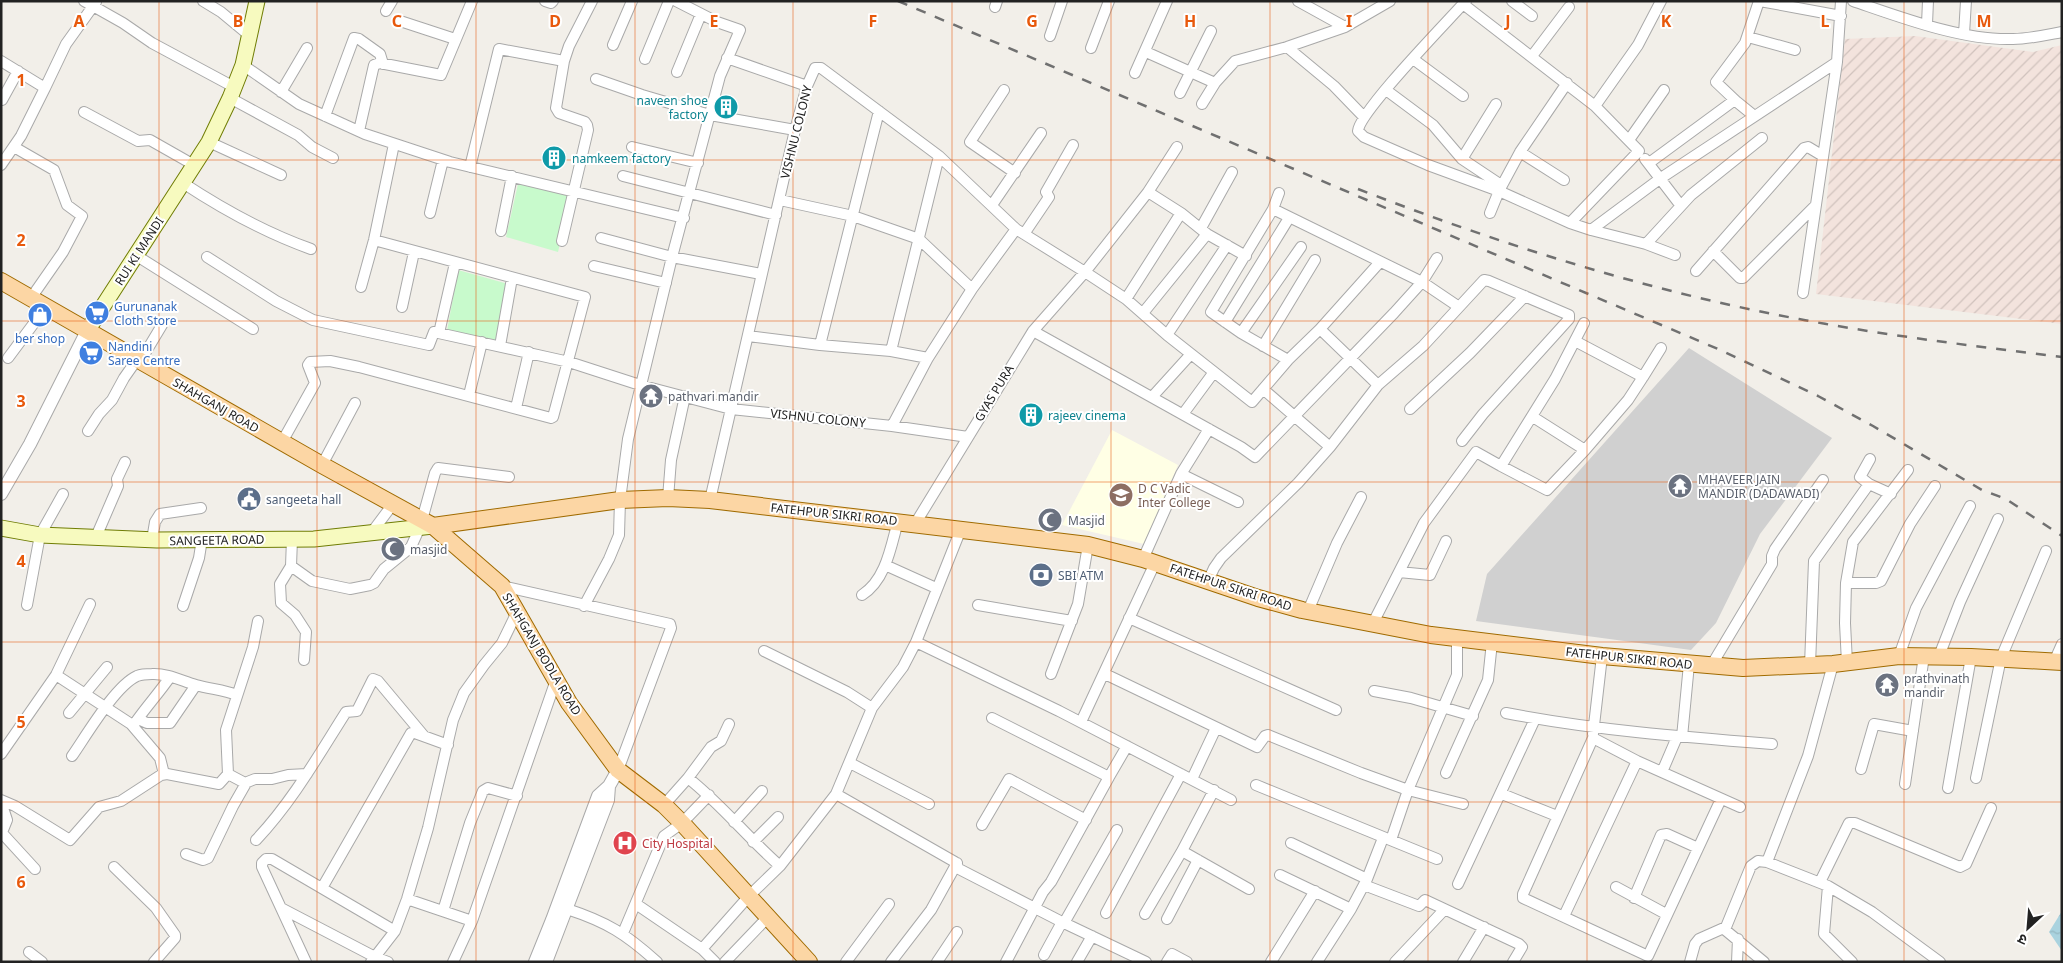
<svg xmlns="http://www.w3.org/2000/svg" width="2063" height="963" font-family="'Noto Sans','Noto Sans Devanagari',sans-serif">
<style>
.education{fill:#ffffe5}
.religious{fill:#d0d0d0}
.military{fill:url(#military-furrows)}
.park{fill:#c8facc}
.water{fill:url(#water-ripples)}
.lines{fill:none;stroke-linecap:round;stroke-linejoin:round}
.minor-casing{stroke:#a9a9a9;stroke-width:12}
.tertiary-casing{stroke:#a9a9a9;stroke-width:14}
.secondary-casing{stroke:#707d05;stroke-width:17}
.primary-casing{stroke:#a06b00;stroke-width:18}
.minor{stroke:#fff;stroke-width:10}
.tertiary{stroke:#fff;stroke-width:12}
.secondary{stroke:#f7fabf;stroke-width:15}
.primary{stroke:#fcd6a4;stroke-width:16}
.rail{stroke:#707070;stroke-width:2.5;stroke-dasharray:10 10;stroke-linecap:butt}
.grid{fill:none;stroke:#e8590c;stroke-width:1;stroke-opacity:0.55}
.labels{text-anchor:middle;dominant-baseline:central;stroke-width:4;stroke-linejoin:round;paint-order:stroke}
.culture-label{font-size:12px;fill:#0d838f;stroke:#fff;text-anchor:start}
.street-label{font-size:12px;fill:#222;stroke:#fff}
.shop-label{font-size:12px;fill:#366cbe;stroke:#fff;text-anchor:start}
.worship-label{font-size:12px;fill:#5b616d;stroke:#fff;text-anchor:start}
.education-label{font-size:12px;fill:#785e54;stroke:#fff;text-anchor:start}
.service-label{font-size:12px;fill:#4e5e75;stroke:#fff;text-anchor:start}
.health-label{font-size:12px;fill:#be3a42;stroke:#fff;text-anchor:start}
.grid-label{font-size:16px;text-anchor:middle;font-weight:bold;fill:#e8590c;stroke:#fff;stroke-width:4;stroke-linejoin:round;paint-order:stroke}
</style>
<defs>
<pattern id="military-furrows" width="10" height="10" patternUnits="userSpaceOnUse" patternTransform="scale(1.25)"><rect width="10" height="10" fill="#f3e3dd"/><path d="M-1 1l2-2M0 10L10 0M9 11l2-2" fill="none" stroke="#d0c2bd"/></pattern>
<pattern id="water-ripples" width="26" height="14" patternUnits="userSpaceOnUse" patternTransform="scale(1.25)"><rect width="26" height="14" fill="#aad3df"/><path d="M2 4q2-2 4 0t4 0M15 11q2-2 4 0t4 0" fill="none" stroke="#92b5bf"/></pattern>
</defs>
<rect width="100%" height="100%" fill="#f2efe9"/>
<path class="education" d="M1112,430l66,35 -34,79 -82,-19z"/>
<path class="religious" d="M1689,348l143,90 -72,96 -44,89 -25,27 -215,-29 11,-47z"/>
<path class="military" d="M1915,36l118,16 29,-7v279l-246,-30 29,-255z"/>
<path class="park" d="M518,184l53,12 -13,56 -52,-15z
M458,270l57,16 -10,56 -58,-11z"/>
<path class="water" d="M2062,911v40l-13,-19z"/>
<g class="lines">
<defs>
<path id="minor" d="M84,1l39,22 29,20 82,44
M203,1l18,11 29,24
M545,1l6,2 2,-2
M1298,1l47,26
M1466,1l-3,3 132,102 44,45 -69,72
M1512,1l20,15
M1760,1l81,15
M1853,1c47,16 110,40 160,38 16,0 33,-4 49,-7
M1463,4c-17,19 -104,108 -105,127l6,6 64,28 71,26 -9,22
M995,7l2,-6
M386,11l6,-10
M397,20l58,19
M1927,24l1,-23
M1964,34l2,-33
M1050,36l12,-35
M1748,37l47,13
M613,45l19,-44
M1287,47l47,39 30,31
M1091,48l18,-47
M1146,52l69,31
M1532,56l37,-49
M727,58l80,28
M645,59l24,-58
M1413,59l50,37
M1,61l44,27 -24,48 -20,29
M243,65l56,39 66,30 85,28 234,56
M677,72l24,-58
M1135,73l32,-72
M596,79l46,16 68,20 85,15
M1567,83l-47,69 -21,39 71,32 21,7
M45,88l21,-44 30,-42
M1004,90l-34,52 45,31
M1386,90l47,35 29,34 39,26
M281,92l26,-44
M1180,93l31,-62
M230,98l68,37 14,12 21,11
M2,100l16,-29
M1736,101l-20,-19 29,-39 14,-42
M1202,104l13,-21 20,-22 52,-14 58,-20 45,-26
M1595,106l43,-61 23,-44
M84,112l54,29 12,-1 44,25
M325,116l29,-78 5,1 21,15 3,10
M359,131l15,-66 6,-2 61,12 31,-74
M1762,138l-71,57 -45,49 -55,-14 70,-52 176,-116
M1629,140l35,-50
M209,142l72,33
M14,147l40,23 13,35 15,11 -19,36 -32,46
M632,147l66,16
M1520,152l44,28
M1462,159l34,-55
M1645,159l36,47
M1649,163l83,-61h5l16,13
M470,167l29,-118 65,12
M623,176l153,39
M183,183c41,27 83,50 128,66
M1148,192l33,21 26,21 39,22
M1279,193l-6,16 -62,103 30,21 47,27 32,-31 60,-67
M780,200l73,16 66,23 53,50
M992,205l49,-72
M1273,209l149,73 37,25
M430,213l13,-53
M1201,228l31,-56
M501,231l11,-55
M1024,234l25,-37 -3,-5 27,-47
M601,238l71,19 89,17
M562,241l26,-111 -1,-5 -2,-3 -26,-9 -3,-5 8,-47 5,-15 23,-45
M1646,244l29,11
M1713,251l27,27h3l72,-72
M137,256l116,73
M207,257l69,44 37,19 116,25 5,-13 135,30 71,23 91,24 161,17 76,11
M594,266l72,17
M1696,271l108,-123 4,-1 15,9
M361,287l13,-47 20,-96
M1803,293l34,-231 4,-61
M1126,299l55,-86
M402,307l12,-55
M1143,313l64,-79
M1225,322l64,-104
M1320,329l58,56
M1033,331l208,116 14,10 139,-144 28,-31 15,-24
M439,333l16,-70
M1241,333l60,-86
M1167,335l60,-90
M748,336l72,9 59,-234
M1575,341l68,36 -15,23 -43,50
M820,345l71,6 37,7
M500,346l12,-68
M1263,346l52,-86
M891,351l48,-195
M8,358l38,-51
M141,360l21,-35
M1643,377l18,-29
M1263,389l67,58
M469,395l13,-53
M1152,397l39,-43
M516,408l13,-56
M1410,409l60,-56 55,-57
M1183,414l31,-42
M892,426l36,-68 44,-69 44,-60
M88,431l11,-17 13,-14 12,-22 14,-20
M282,442l33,-59 -7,-18 2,-3 20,-1 29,6 192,51 2,-1 32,-120 -211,-57
M1870,459l-10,18 9,7 22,10
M322,465l33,-62
M1501,466l46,24 38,-40 -52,-33
M1908,470l-55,72 -7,41h30l5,-2 29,-57 25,-38
M1181,474l28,-45
M668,498l3,-38 14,-64
M710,500l85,-370 12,-44 8,-18h6l118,88 77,73 69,43 41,27 41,36 85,67 36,-42
M422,520l13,-47 3,-5 71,9
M915,524l118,-193 52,-59 63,-80 29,-45
M372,532l21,-28
M96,537l22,-51 -1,-7 8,-17
M292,539l-1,27 21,15 38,8 20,-4 4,-2 10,-14 27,-22 9,-20
M152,540l3,-18 5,-8 41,-6
M1143,559l38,-85 57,28
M885,565l51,23
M291,566l-11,18 1,19 14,12 11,17 -2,28
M1399,572l31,3 16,-34
M1208,581l6,-13 7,-10 77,-75 32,-36 48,-62 45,-39 61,-66 5,1 80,34v4l-86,95 -21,27
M1846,583l-1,40 2,40
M502,586l168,38 1,4 -53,142
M862,595c24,-15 29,-49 36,-74
M27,605l13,-70 23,-41
M978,605l94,16
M183,606l16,-48 3,-19
M584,606l25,-47 10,-24 1,-35 8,-61 44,-182 48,-181 20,-46 -23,-8 -41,-21
M1308,611l29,-68 24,-46
M1129,618l207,92
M1373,623l51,-100 52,-71 25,14 54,-87 29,-56
M916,642l143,69 172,89
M764,651l83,41 25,16
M1899,656l17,-48 54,-102
M1939,656l21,-54 38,-83
M2054,662l8,-18
M1810,665l4,-104 55,-77
M1711,666l61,-102v-8l3,-7 48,-69
M1051,674l27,-70 10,-59
M1105,674l152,73 8,-11 3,-1 93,38 47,17 55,14
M56,675l75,49 29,34 4,16
M1374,691l37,7 62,18
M69,713l38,-46
M1506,713c88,17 177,24 266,31
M992,718l117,59 -58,105 -8,10 -37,70
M138,719l9,4h23l26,-38
M1081,722l74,-159
M135,723c11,-16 24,-30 35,-46
M1593,734l9,-78
M1682,737l7,-73
M1,754l55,-79 34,-71
M72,756c14,-20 43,-70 65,-80 5,-2 10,-2 15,-2 15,-1 30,7 44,11 14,4 28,5 41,10
M850,763l79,41
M1861,769l13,-45 39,7
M1662,772l15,-35
M1446,773l42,-93 4,-38
M1109,777l18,-31
M688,778l23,-31 10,-6 8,-17
M1976,778l25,-120 45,-107
M1192,779l24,-51
M245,783l10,-4h17l16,-4 19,-1
M1905,784l19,-128
M1256,785l181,74
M1948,788l23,-131
M836,794l119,68 4,7 103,53 84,40
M1502,794l55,22
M1721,799l-73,157 -125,-58v-4l70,-156 44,23 103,46
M1,800l14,6 55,34 29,-33 22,-6 40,-26 6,-1 52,10 9,-10
M1,802l6,18 -6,15
M664,805l24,-27c33,26 60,60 92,88
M734,822l28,-31
M982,825l27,-46 77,41
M2,833l33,36
M256,840c36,-38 62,-84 90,-128l11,-1 16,-32 5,2 46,55
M1391,840l17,-50 49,-115v-37
M753,842l25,-25
M1291,843l76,36
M1182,851l67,38
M186,854l17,6 5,-2 25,-52 12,-21v-2l-17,-9 -2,-44 27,-83 5,-26
M1767,862l41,-106 25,-92
M114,867l42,41 19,27v3l-21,24
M1280,875l71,34
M1820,882l29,-59h6l105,44 6,-3 25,-56
M1458,884l77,-165
M1364,885l55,21 6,-6 94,44 3,3 -9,15
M1828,886l-4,48 28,28
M1616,887l50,27
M322,888l89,-155h4l33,12
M1634,898l27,-63 6,-1 31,14
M407,899l65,22
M636,904l66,45 13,13
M281,908l94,49 13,5
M567,909c40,13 59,25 90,53
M443,911l27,-88 13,-32 5,-3 29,8
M1106,913l75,-139
M1145,914l37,-63 32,-61
M1564,916l73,-155
M1167,919l31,-59
M1064,923l53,-93
M1724,929l40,33
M623,933l41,-97 18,-13 27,-28
M702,949l47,-53 31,-30 56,-72 36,-86 31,-41 13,-25 45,-113
M29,952l13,10
M1044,955l18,-33
M306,962l-44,-95v-4l4,-4h6l123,72
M371,962l24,-31 12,-32 21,-71 25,-108 11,-27 20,-28 18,-22 15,-31
M453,962l19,-41 84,-241
M725,962l43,-45
M846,962l43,-58
M891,962l40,-52 26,-47
M937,962l20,-30
M1077,962l15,-26
M1167,962l5,-8 15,8
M1271,962l44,-71
M1317,962l34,-53 16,-30 16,-41
M1395,962l49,-52
M1463,962l21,-35
M1690,962l5,-18 4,-5 27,-12 25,-61 7,-5 9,1 61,24 44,26 68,50
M1737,962l1,-23"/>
<path id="tertiary" d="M1,494l29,-50 57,-113
M535,962l17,-42 46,-124 11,-10 9,-16
M546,962l62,-162 1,-14"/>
<path id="secondary" d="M87,331l122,-189 21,-44 13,-33 14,-64
M1,528l39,7 117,5 157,-1 119,-13"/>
<path id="primary" d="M1,281l321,184 111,61 69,60 67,117 49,67 46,35 18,18 127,139
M433,526l187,-26 48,-2 42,2 378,45 55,14 115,39 44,12 129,25 171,21 141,12 90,-4 66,-8 72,1 91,5"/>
</defs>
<use href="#minor" class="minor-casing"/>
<use href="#tertiary" class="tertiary-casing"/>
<use href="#secondary" class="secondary-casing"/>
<use href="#primary" class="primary-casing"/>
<use href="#minor" class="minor"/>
<use href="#tertiary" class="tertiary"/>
<use href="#secondary" class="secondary"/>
<use href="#primary" class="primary"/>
<path class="rail" d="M898,1l820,348 100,47 55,30 109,64 24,9 56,37
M1358,189c144,56 293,103 446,131 85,16 171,26 258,37"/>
</g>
<path class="grid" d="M159,1v961M317,1v961M476,1v961M635,1v961M793,1v961M952,1v961M1111,1v961M1270,1v961M1428,1v961M1587,1v961M1746,1v961M1904,1v961M1,160h2061M1,321h2061M1,482h2061M1,642h2061M1,802h2061"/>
<defs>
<symbol id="building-disc" viewBox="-11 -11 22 22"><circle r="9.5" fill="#0f9aa8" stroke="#fff"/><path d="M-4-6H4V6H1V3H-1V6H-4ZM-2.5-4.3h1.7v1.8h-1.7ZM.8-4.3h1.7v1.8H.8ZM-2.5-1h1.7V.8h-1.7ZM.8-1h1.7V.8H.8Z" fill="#fff"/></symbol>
<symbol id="supermarket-disc" viewBox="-11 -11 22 22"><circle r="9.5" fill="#3f7fe0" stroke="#fff"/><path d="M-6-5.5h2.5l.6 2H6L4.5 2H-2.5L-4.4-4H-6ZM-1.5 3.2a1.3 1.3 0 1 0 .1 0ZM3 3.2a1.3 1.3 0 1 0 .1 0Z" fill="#fff"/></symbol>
<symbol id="shop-disc" viewBox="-11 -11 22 22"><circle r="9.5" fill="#3f7fe0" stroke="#fff"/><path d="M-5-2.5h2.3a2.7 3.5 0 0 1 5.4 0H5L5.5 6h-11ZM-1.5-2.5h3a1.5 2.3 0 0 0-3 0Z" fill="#fff"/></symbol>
<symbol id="temple-disc" viewBox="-11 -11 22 22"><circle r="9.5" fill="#6b7280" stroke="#fff"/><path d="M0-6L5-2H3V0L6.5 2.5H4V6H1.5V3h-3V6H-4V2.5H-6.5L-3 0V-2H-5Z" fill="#fff"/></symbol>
<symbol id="university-disc" viewBox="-11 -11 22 22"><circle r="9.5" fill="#8d6e63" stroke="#fff"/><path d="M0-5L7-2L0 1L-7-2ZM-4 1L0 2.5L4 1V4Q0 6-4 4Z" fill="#fff"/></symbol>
<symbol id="civic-disc" viewBox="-11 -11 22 22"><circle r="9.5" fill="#5c6f8a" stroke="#fff"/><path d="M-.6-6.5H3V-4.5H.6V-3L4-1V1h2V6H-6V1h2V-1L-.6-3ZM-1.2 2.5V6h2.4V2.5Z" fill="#fff"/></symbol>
<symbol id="mosque-disc" viewBox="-11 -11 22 22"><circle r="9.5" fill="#6b7280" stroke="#fff"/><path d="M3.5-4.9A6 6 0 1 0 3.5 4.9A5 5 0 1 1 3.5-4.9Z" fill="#fff"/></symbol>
<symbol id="bank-disc" viewBox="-11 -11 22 22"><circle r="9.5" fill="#5c6f8a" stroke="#fff"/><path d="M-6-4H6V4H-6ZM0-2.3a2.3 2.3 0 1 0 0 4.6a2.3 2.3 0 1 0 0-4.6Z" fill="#fff"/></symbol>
<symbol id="hospital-disc" viewBox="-11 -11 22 22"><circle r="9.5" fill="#e0444e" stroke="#fff"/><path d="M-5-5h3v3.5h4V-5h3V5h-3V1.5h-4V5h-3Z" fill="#fff"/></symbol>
</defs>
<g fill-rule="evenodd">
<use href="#building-disc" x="712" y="93" width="28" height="28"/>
<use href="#building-disc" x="540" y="144" width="28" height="28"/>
<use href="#supermarket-disc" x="83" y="299" width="28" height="28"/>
<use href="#shop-disc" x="26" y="301" width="28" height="28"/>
<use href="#supermarket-disc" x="77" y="339" width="28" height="28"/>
<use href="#temple-disc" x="637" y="382" width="28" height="28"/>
<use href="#building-disc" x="1017" y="401" width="28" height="28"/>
<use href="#temple-disc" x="1666" y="472" width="28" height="28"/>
<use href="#university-disc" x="1107" y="481" width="28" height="28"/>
<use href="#civic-disc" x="235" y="485" width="28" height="28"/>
<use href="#mosque-disc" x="1036" y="506" width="28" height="28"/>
<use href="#mosque-disc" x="379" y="535" width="28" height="28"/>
<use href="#bank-disc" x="1027" y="561" width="28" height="28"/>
<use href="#temple-disc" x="1873" y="671" width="28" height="28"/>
<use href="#hospital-disc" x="611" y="829" width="28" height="28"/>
</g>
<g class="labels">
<g class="culture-label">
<text x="708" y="100" text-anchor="end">naveen shoe<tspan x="708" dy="14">factory</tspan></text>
<text x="572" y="158">namkeem factory</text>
<text x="1048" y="415">rajeev cinema</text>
</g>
<g class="street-label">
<text transform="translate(796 132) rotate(-76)">VISHNU COLONY</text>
<text transform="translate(139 251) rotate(-57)">RUI KI MANDI</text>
<text transform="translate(994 393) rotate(-59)">GYAS PURA</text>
<text transform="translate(216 405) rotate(30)">SHAHGANJ ROAD</text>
<text transform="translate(818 418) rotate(6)">VISHNU COLONY</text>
<text transform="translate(834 514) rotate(6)">FATEHPUR SIKRI ROAD</text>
<text transform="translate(217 540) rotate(-1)">SANGEETA ROAD</text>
<text transform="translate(1231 587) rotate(18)">FATEHPUR SIKRI ROAD</text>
<text transform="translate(542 654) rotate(59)">SHAHGANJ BODLA ROAD</text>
<text transform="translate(1629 658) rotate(6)">FATEHPUR SIKRI ROAD</text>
</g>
<g class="shop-label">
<text x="114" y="306">Gurunanak<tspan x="114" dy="14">Cloth Store</tspan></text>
<text x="40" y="338" text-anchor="middle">ber shop</text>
<text x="108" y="346">Nandini<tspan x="108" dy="14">Saree Centre</tspan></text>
</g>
<g class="worship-label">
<text x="668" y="396">pathvari mandir</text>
<text x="1698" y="479">MHAVEER JAIN<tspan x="1698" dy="14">MANDIR (DADAWADI)</tspan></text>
<text x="1068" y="520">Masjid</text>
<text x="410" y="549">masjid</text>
<text x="1904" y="678">prathvinath<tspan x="1904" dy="14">mandir</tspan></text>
</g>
<g class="education-label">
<text x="1138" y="488">D C Vadic<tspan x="1138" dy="14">Inter College</tspan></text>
</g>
<g class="service-label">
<text x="266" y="499">sangeeta hall</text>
<text x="1058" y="575">SBI ATM</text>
</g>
<g class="health-label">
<text x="642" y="843">City Hospital</text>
</g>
</g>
<g class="grid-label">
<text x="79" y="27">A</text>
<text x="238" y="27">B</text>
<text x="397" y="27">C</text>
<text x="555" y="27">D</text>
<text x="714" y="27">E</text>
<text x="873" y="27">F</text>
<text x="1032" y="27">G</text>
<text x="1190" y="27">H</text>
<text x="1349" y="27">I</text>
<text x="1508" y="27">J</text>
<text x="1666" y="27">K</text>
<text x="1825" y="27">L</text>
<text x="1984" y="27">M</text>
<text x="21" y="86">1</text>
<text x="21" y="246">2</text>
<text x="21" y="407">3</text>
<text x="21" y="567">4</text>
<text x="21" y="728">5</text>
<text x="21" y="888">6</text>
</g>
<rect width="2063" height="963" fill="none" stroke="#222222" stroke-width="5"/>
<g transform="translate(2028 928) rotate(206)" stroke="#ffffff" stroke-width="4" paint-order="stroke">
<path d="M0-4L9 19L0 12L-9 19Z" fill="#222222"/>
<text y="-8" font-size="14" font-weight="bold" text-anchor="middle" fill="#222222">उ</text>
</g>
</svg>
